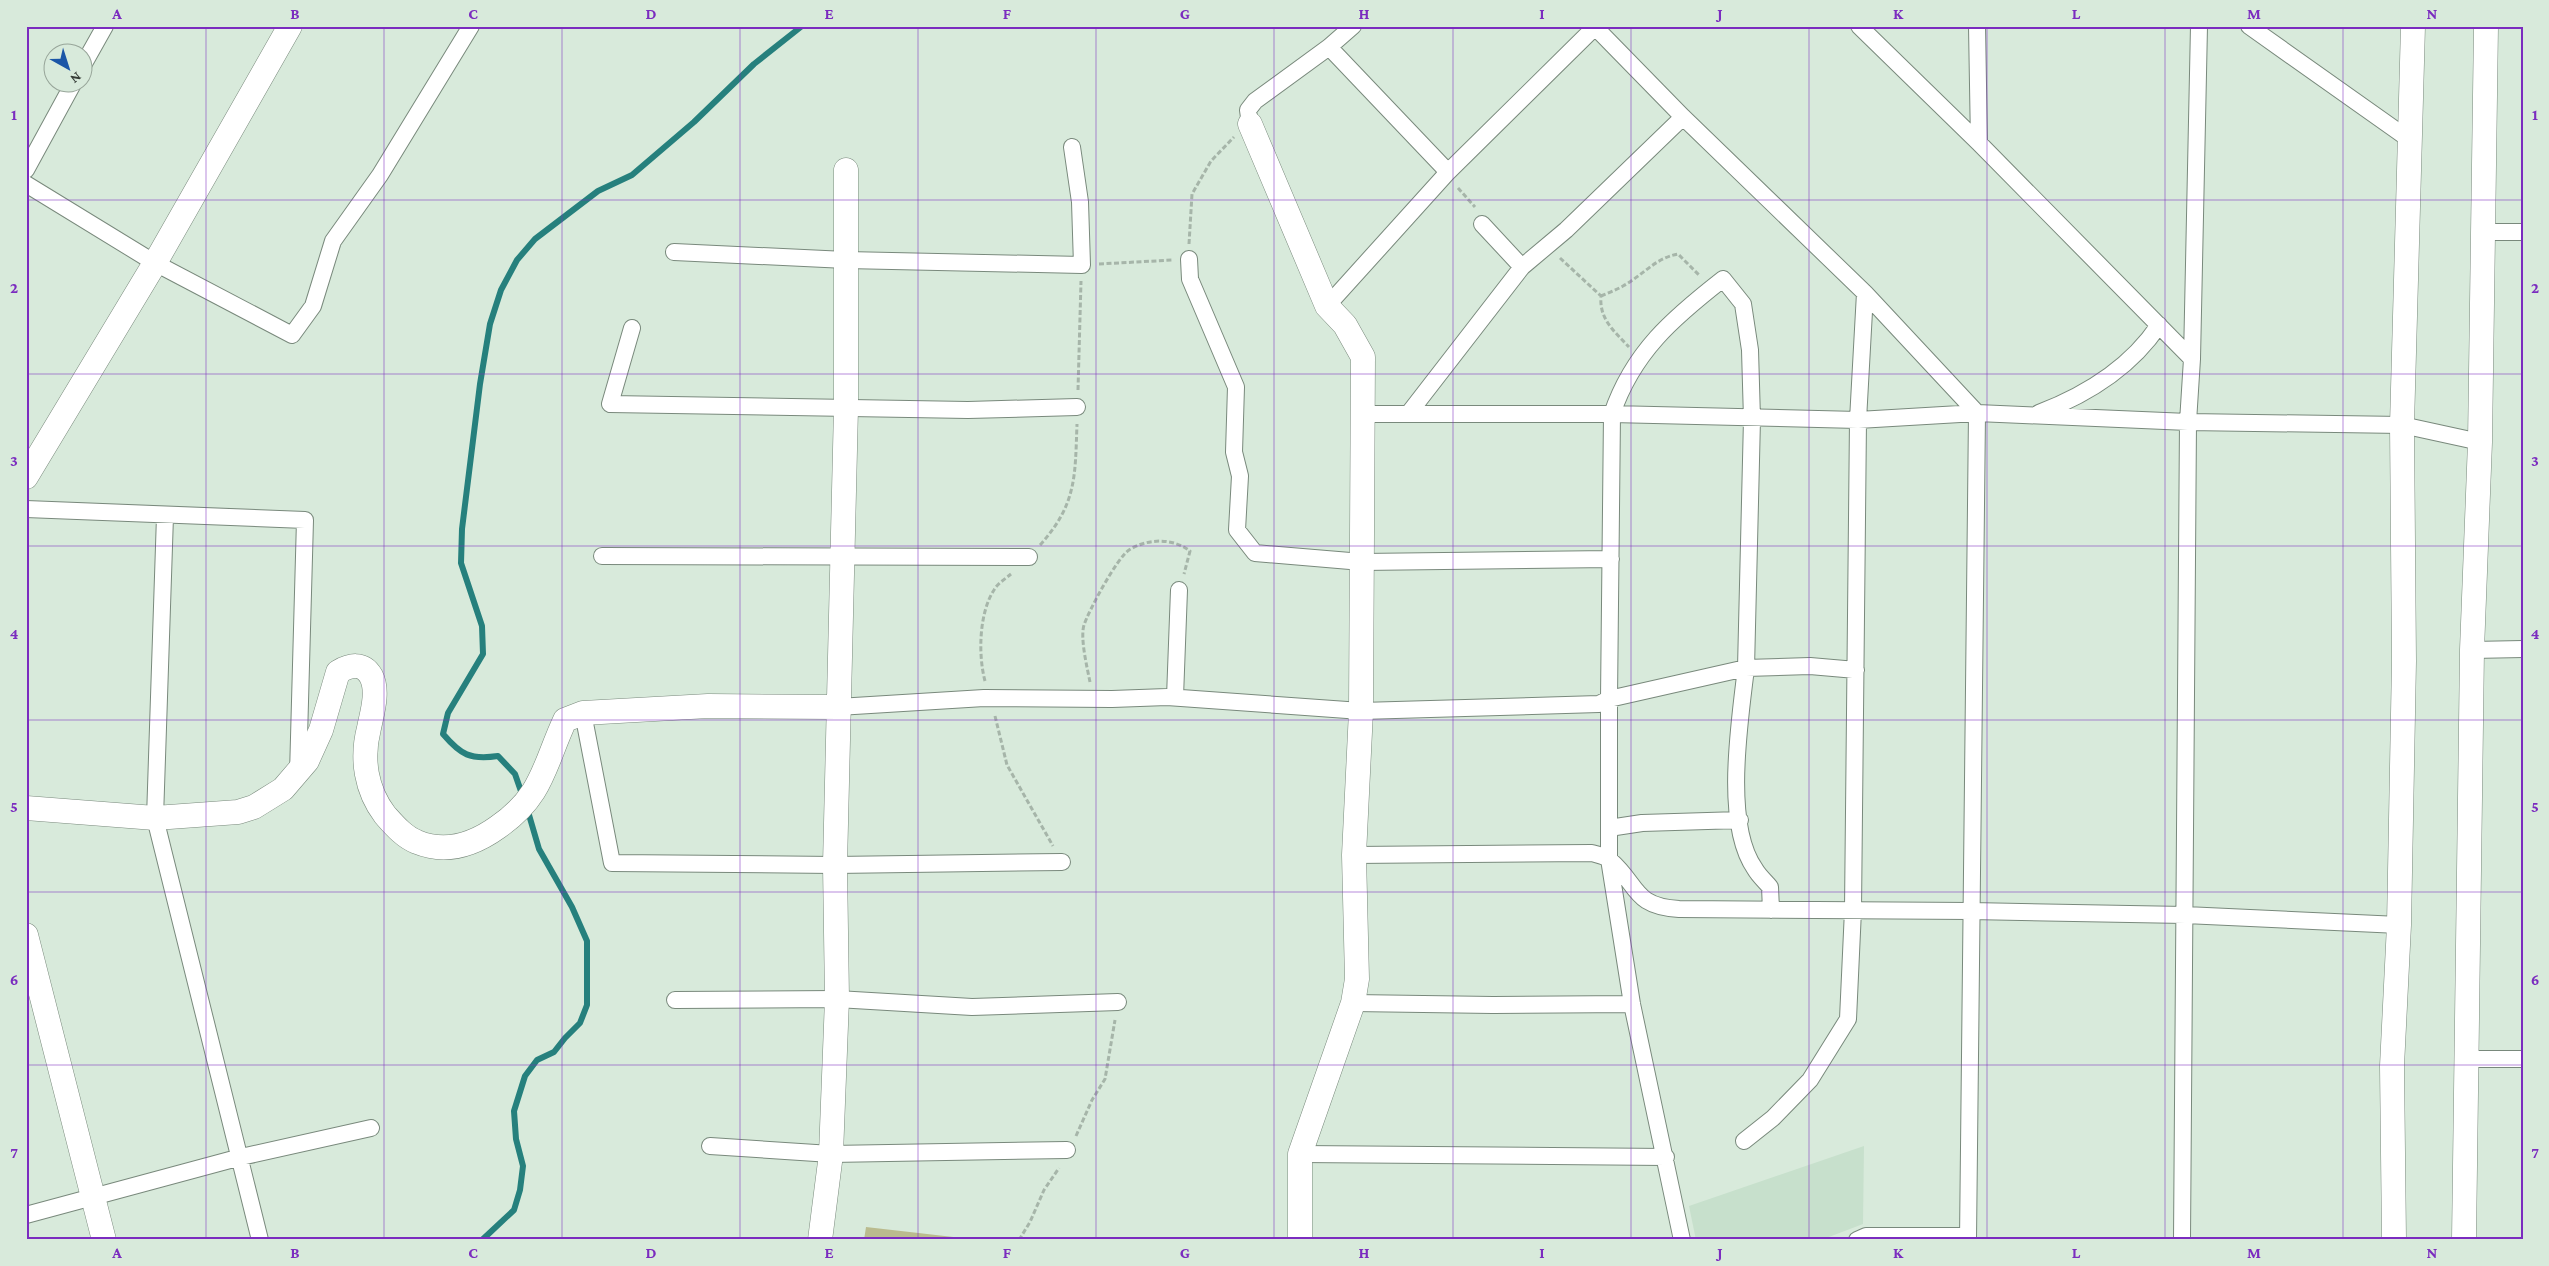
<svg xmlns="http://www.w3.org/2000/svg" width="2549" height="1266" font-family="'Crimson Pro',serif">
<style>
.built{fill:#c7e0cc}
.green{fill:#babb8e}
.lines{fill:none;stroke-linecap:round;stroke-linejoin:round}
.stream{stroke:#26807d;stroke-width:6}
.street-casing{stroke:#79897c;stroke-width:18}
.secondary-casing{stroke:#79897c;stroke-width:25}
.path{stroke:#a6b5a9;stroke-width:3;stroke-dasharray:5 2.5;stroke-linecap:butt}
.street{stroke:#fff;stroke-width:16}
.secondary{stroke:#fff;stroke-width:24}
.grid{fill:none;stroke:#7b2cbf;stroke-width:1;stroke-opacity:0.55}
.neatline{fill:none;stroke:#7b2cbf;stroke-width:2}
.grid-label{font-size:16px;text-anchor:middle;font-weight:bold;fill:#7b2cbf}
</style>
<rect width="100%" height="100%" fill="#d8eadb"/>
<path class="built" d="M1864,1146l-1,78 -42,16h-125l-7,-34z"/>
<path class="green" d="M866,1227l96,11 -1,2h-97z"/>
<g class="lines">
<path class="stream" d="M523,797l-8,-23 -17,-18c-28,4 -37,-1 -55,-22l5,-21 35,-59 -1,-28 -21,-63 1,-34 18,-145 10,-60 11,-34 16,-30 18,-21 63,-48 34,-16 62,-53 60,-58 48,-38
M482,1240l32,-30 6,-20 3,-24 -7,-27 -2,-28 11,-35 12,-16 17,-8 11,-14 15,-15 7,-18v-64l-15,-34 -33,-58 -12,-41"/>
<defs>
<path id="street" d="M1594,26l89,91 182,176 112,120 -9,827
M1859,26l120,117 213,216
M1977,26l2,117
M2249,26l161,114
M1329,47l119,125
M82,67l23,-41
M1250,124l-2,-14 7,-9 74,-54 24,-21
M26,170l48,-88
M26,184l129,79 137,72 21,-29 20,-65 47,-66 91,-149
M1482,224l40,43
M2483,232h40
M674,252l172,8 236,5 -2,-63 -8,-55
M1189,259l1,20 46,108 -2,65 6,24 -3,54 18,23 107,9 249,-3
M1327,306l121,-134 148,-146
M632,328l-22,76 358,6 109,-3
M1409,413l113,-146 44,-37 117,-113
M2039,413c47,-18 92,-46 120,-88
M1362,414h250l246,6 119,-7 211,9 214,3 78,17
M26,509l279,11 -7,254
M165,516l-10,302 105,422
M602,556l427,1
M2472,650l51,-1
M1175,697l4,-107
M838,707l146,-9 128,1 55,-2 194,14 238,-7 10,-5 137,-31 6,-249 -2,-69 -7,-46 -20,-25c-50,39 -90,73 -111,135l-3,285v160l23,145 50,236
M583,713l29,150 223,2 227,-3
M1609,828l33,-5 98,-3
M1354,855l238,-2c6,2 14,3 18,7 29,25 22,46 69,49l292,2 214,4 214,10
M1771,910l-1,-23c-5,-6 -11,-11 -15,-18 -32,-45 -15,-149 -9,-201l64,-2 46,4
M675,1000l162,-1 135,8 146,-5
M1353,1003l140,2 139,-1
M2468,1059h55
M1744,1141l29,-23 37,-38 38,-61 5,-109 5,-490 7,-127
M710,1146l121,8 236,-4
M1300,1154l366,3
M26,1215l215,-58 130,-29
M1857,1240l9,-4h102
M2182,1240l6,-818 4,-63 7,-333"/>
<path id="secondary" d="M1250,124l77,182 18,19 18,32 -2,354 -7,144 3,124 -4,24 -53,151v86
M26,477l129,-214 135,-237
M26,808l129,10 83,-6 16,-5 29,-18 24,-28 14,-31 17,-58c12,-7 25,-10 33,4 8,15 1,37 -2,52 -8,31 -3,62 16,87 9,10 19,22 32,27 29,12 56,3 81,-15 45,-31 46,-62 67,-107l18,-7 125,-7 130,1
M26,935l78,305
M820,1240l11,-86 6,-155 -2,-134 11,-457v-238
M2394,1240l-2,-174 7,-141 5,-264 -2,-236 11,-399
M2464,1240l8,-590 8,-208 6,-416"/>
</defs>
<use href="#street" class="street-casing"/>
<use href="#secondary" class="secondary-casing"/>
<path class="path" d="M1458,188l17,19
M1189,244l3,-50 19,-33 23,-24
M1560,258l41,38c-2,23 13,35 28,51
M1099,264l74,-4
M1601,296c7,-3 15,-6 22,-10 19,-10 32,-28 55,-32l21,21
M1078,390l3,-109
M1040,545c37,-41 35,-69 37,-121
M985,681c-7,-26 -6,-68 9,-91 3,-6 11,-11 17,-16
M1090,682c-3,-15 -10,-44 -6,-57 5,-15 33,-67 45,-75 19,-12 44,-12 61,1l-6,23
M995,716l12,49 46,81
M1076,1136l16,-36 13,-21 10,-59
M1019,1240l11,-18 14,-32 15,-22"/>
<use href="#street" class="street"/>
<use href="#secondary" class="secondary"/>
</g>
<path class="grid" d="M206,26v1214M384,26v1214M562,26v1214M740,26v1214M918,26v1214M1096,26v1214M1274,26v1214M1453,26v1214M1631,26v1214M1809,26v1214M1987,26v1214M2165,26v1214M2343,26v1214M26,200h2497M26,374h2497M26,546h2497M26,720h2497M26,892h2497M26,1065h2497"/>
<rect width="2549" height="1266" fill="none" stroke="#d8eadb" stroke-width="55"/>
<g transform="translate(68 68) rotate(141)"><circle r="24" fill="#d8eadb" stroke="#97a599"/>
<path d="M0-4L9 19L0 12L-9 19Z" fill="#1b56a7"/>
<text y="-8" font-size="14" font-weight="bold" text-anchor="middle" fill="#363d37">N</text>
</g>
<rect x="28" y="28" width="2494" height="1210" class="neatline"/>
<g class="grid-label">
<text x="117" y="19">A</text>
<text x="295" y="19">B</text>
<text x="473" y="19">C</text>
<text x="651" y="19">D</text>
<text x="829" y="19">E</text>
<text x="1007" y="19">F</text>
<text x="1185" y="19">G</text>
<text x="1364" y="19">H</text>
<text x="1542" y="19">I</text>
<text x="1720" y="19">J</text>
<text x="1898" y="19">K</text>
<text x="2076" y="19">L</text>
<text x="2254" y="19">M</text>
<text x="2432" y="19">N</text>
<text x="14" y="120">1</text>
<text x="2535" y="120">1</text>
<text x="14" y="293">2</text>
<text x="2535" y="293">2</text>
<text x="14" y="466">3</text>
<text x="2535" y="466">3</text>
<text x="14" y="639">4</text>
<text x="2535" y="639">4</text>
<text x="14" y="812">5</text>
<text x="2535" y="812">5</text>
<text x="14" y="985">6</text>
<text x="2535" y="985">6</text>
<text x="14" y="1158">7</text>
<text x="2535" y="1158">7</text>
<text x="117" y="1258">A</text>
<text x="295" y="1258">B</text>
<text x="473" y="1258">C</text>
<text x="651" y="1258">D</text>
<text x="829" y="1258">E</text>
<text x="1007" y="1258">F</text>
<text x="1185" y="1258">G</text>
<text x="1364" y="1258">H</text>
<text x="1542" y="1258">I</text>
<text x="1720" y="1258">J</text>
<text x="1898" y="1258">K</text>
<text x="2076" y="1258">L</text>
<text x="2254" y="1258">M</text>
<text x="2432" y="1258">N</text>
</g>
</svg>
